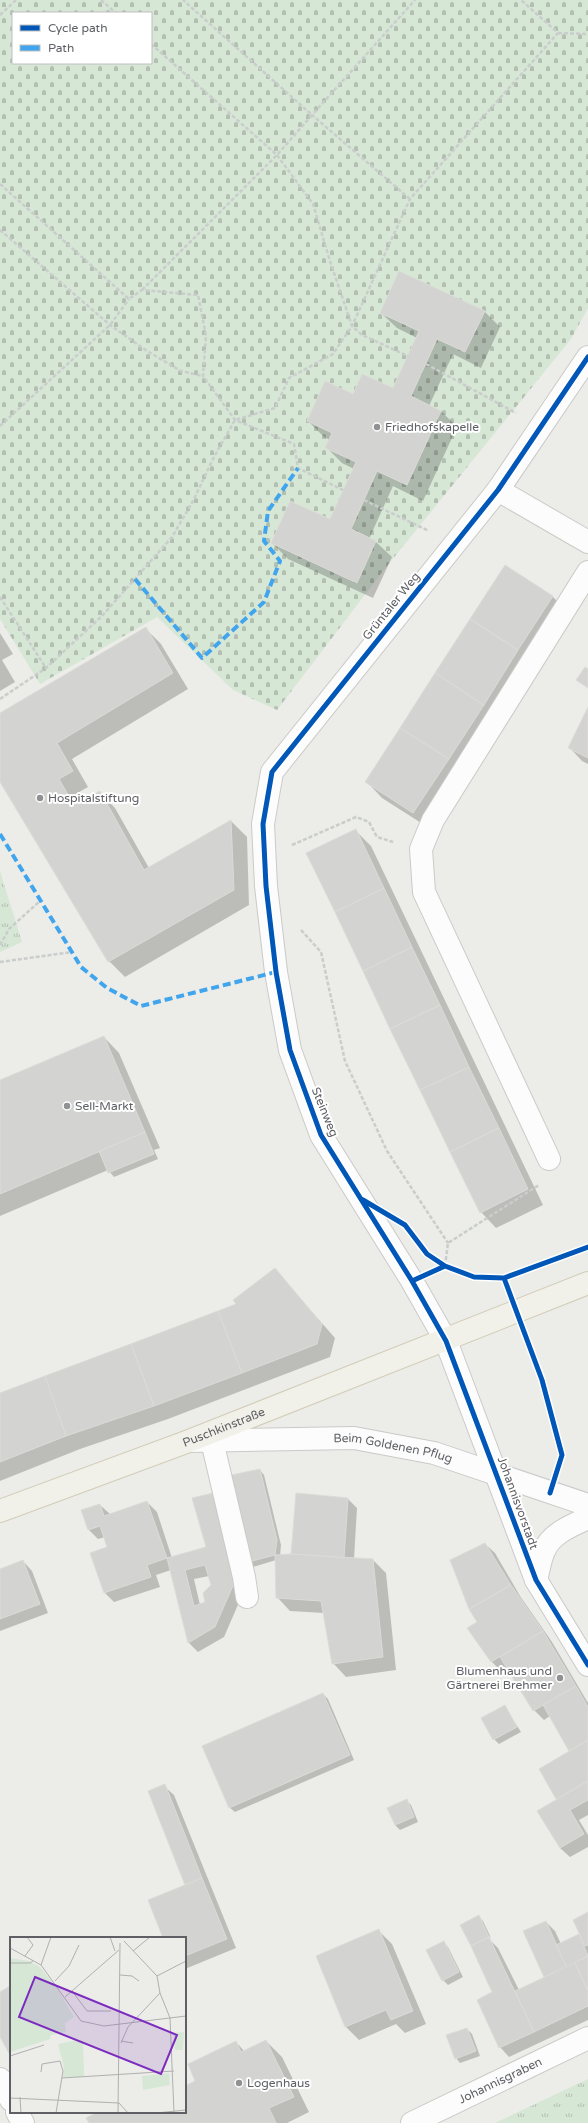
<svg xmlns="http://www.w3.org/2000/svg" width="588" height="2123" font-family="'Varela Round',sans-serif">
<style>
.cemetery{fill:url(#cemetery-stones);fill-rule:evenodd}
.park{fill:url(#park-tufts)}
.shadow{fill:#0003;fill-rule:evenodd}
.building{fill:#d3d3d1;stroke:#dcdbd7;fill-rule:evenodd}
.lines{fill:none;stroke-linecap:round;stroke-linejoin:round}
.minor-casing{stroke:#cacac9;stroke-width:24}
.major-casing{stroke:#d2cdb8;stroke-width:24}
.path{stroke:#c9cdcb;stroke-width:2.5;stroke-dasharray:4 2;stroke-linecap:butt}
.minor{stroke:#fcfcfc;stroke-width:22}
.major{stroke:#f2f1e9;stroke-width:22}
.quiet{stroke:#41a5ee;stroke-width:4;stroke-dasharray:8 4;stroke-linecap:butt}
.cycleway-casing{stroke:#fff;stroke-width:8}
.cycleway{stroke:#0057b8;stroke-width:5}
.poi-dot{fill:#909193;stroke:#fff;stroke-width:1.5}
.labels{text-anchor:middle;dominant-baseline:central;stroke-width:4;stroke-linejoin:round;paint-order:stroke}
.poi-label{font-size:12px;fill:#5e6065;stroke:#fff;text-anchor:start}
.street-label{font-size:12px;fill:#5e6065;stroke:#fff}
.inset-road{fill:none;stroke:#afb0b0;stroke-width:1}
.view{fill:#7b2cbf;fill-opacity:0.15;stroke:#7b2cbf;stroke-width:2}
.inset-edge{fill:none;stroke:#5e6065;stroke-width:2}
</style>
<defs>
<pattern id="cemetery-stones" width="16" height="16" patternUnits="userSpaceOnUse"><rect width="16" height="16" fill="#d7e7d6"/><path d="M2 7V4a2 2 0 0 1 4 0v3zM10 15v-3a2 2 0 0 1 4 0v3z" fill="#b2bfb1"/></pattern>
<pattern id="park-tufts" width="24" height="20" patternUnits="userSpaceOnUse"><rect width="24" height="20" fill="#d7e7d6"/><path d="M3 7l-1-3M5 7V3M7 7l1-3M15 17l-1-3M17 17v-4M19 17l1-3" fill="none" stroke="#b2bfb1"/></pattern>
</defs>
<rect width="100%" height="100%" fill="#ecece8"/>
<path class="cemetery" d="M0,0h588v308l-17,31 -188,232 -106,139 -44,-20 -76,-73 -117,67 -40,-65zM13,13h138v50h-138z"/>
<path class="park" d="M0,871l22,71 -22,10z
M588,2079v44h-93z"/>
<path class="shadow" d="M484,311l16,16 -19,41 -28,-14 -24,52 12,5 16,16 -34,74 -30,-15 -24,53 7,3 16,15 -19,41 -85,-39 -16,-16 58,-22 24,-52 -12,-6 -15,-15 3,-8 -6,-3 -16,-16 45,-25 41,-6 23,-52 -20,-10 -16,-15z
M505,566l48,31 15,15 -139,216 -47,-30 -15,-16z
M145,628l16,16 27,45 -116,70 16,28 -14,8 5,9 20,-12 16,16 34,60 82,-47 16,16 2,68 -124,72 -16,-16 -109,-181v-66z
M0,633l13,21 -11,6 13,22 -15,9z
M588,710v54l-6,-3 -13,-14z
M356,831l15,15 172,359 -47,23 -15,-16z
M104,1037l15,16 41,95 -6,2 4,9 -44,18 -6,-7 -108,46v-135z
M275,1270l60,68 -5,19 -162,62 -88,30 -80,32v-88l237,-89z
M260,1470l4,5 17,70 -1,11 12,-1 56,-56 9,9 -3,51 19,1 13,13 10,97 -50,7 -13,-14 -9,-50 -34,-2 -13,-14 -1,-37 -23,7 -4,-5z
M147,1502l10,10 15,46 35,-10 37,43 -20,46 -26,15 -9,-9 -18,-73 -15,5 4,12 -46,15 -9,-9 -14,-40 18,-6 -4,-10 -7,2 -9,-9 11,-25 10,9zM209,1576l3,9 -6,18 -6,2 -6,-26z
M485,1544l10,9 25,43 32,46 36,61v112l-9,5 9,15v12l-18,10 -10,-9 -3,-49 -17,-30 31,-18 -21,-35 -6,4 -10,-10 -26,-43 -7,4 -10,-10 -13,-39z
M23,1561l9,10 16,42 -48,18v-61z
M323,1694l5,5 26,61 -119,52 -5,-4 -27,-61z
M504,1706l17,26 -22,12 -5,-5z
M164,1786l10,9 62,153 -51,21v-31h-20l22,-53z
M406,1800l5,5 7,17 -18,8 -5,-5 -7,-17z
M588,1913v107l-79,37 -9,-10 -6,-54 -16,-77 5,5 8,17 -3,-3v3l10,10 21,42 26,-12 -21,-47 22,-9 9,9 6,13 18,-9 3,4z
M379,1931l13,13 34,80 -21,9 -9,-9 -37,16 -13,-13 -29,-70z
M443,1943l5,4 15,30 -15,8 -5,-5z
M9,1987l2,2v65l-11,-19v-42z
M467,2029l5,5 8,22 -20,7 -4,-5z
M266,2041l16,16 27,55 -22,11h-197l10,-11h85v-25l12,-6 39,-39 9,10z"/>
<path class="building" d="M399,271l86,40 -20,41 -28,-13 -26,57 30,15 -34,74 -30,-14 -26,58 25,12 -19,42 -86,-40 19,-42 40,18 26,-57 -31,-14 7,-15 -25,-12 18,-40 28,13 9,-20 31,14 26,-57 -39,-18z
M505,565l48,31 -35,54 -48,-31z
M470,619l48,31 -34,55 -49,-32z
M146,627l27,46 -116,70 16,28 -14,8 15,26 26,-14 44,79 87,-50 3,70 -126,72 -108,-180v-69z
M585,667l3,2v19l-12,-8z
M435,673l49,32 -35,54 -49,-31z
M588,707v51l-20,-10z
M400,728l49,31 -36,54 -48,-31z
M356,829l28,59 -49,24 -29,-59z
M384,888l28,59 -49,24 -28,-59z
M412,947l28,58 -50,24 -27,-58z
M440,1005l29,62 -49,23 -30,-61z
M104,1036l41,96 -145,62v-114z
M469,1067l30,61 -49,24 -30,-62z
M499,1128l29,61 -48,24 -30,-61z
M145,1132l9,22 -46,19 -9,-22z
M275,1268l47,56 -5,20 -75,29 -24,-62 18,-7 -3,-4z
M218,1311l24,62 -88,33 -23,-62z
M131,1344l23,62 -88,30 -21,-60z
M45,1376l21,60 -66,26v-69z
M260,1469l17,71 -2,15 -27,7 -21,-86z
M213,1493l22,88 -20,46 -27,16 -21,-85 39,-11 -14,-49zM205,1565l6,20 -8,8 2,9 -11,4 -9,-36z
M296,1493l52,5 -4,60 -53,-4z
M147,1501l20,57 -20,7 4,12 -47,16 -14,-40 17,-6 -7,-21 -12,4 -7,-20 19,-6 4,12z
M485,1543l26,42 -42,24 -19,-49z
M291,1554l82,5 10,98 -51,7 -11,-63 -45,-3 -1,-43z
M23,1560l17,44 -40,15v-50z
M511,1585l32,46 -52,31 -24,-34 10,-6 -8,-13z
M543,1631l33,55 -43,25 -33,-54z
M576,1686l12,21v33l-19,11 -26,-46z
M323,1693l27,62 -121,53 -27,-62z
M505,1705l12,22 -24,13 -12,-22z
M588,1740v41l-32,18 -17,-30z
M588,1781v19l-18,10 14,24 -24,14 -23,-37z
M165,1784l37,94 -17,7 -37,-94z
M407,1799l7,18 -19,8 -8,-17z
M202,1878l25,61 -42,17v-18h-22l-15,-38z
M588,1912v33l-3,1 -12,-26z
M479,1915l10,22 -18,9 -11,-21z
M546,1921l20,45 -22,11 -21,-46z
M379,1929l34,82 -22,9 -5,-10 -41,17 -29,-71z
M579,1934l9,22 -22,10 -10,-21z
M489,1937l45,95 -35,16 -22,-48 15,-8 -21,-46z
M444,1941l15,31 -17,9 -16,-31z
M588,1956v35l-13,-28z
M575,1963l13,28v15l-54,26 -19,-41z
M10,1986l1,3 -1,66 -10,-18v-45z
M467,2028l9,23 -21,8 -9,-24z
M266,2040l28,57 -25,11 7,15h-187l-3,-5 12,-6h87v-26l10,-5 -7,-17 48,-23 5,11z"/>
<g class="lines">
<defs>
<g id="minor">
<path d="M588,357l-90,133 -226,282 -9,52 3,62 10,86 14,78 31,85 91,146 34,60 90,239 52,85"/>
<path d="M498,490l90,52"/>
<path d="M549,1159l-125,-267 -3,-43 12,-29 155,-248"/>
<path id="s1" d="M190,1441l164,-3 80,15 154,52"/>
<path d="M212,1441l32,136 3,20"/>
<path d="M536,1580c3,-10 4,-22 9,-31 7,-16 28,-24 43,-31"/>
<path d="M0,2079l11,21"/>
<path d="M17,2112l6,11"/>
<path id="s2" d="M412,2123l176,-85"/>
</g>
<g id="major">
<path id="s3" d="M0,1511l189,-70 399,-158"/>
</g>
</defs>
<use href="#minor" class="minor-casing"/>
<use href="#major" class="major-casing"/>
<path class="path" d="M101,0l15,13
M0,15l16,-15
M558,33l30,1
M151,44l126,111 36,49 17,57 22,65 10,9 46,21
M0,184l129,115 13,-9 56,5 8,41 -3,40 32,44 59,24 4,24 45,22
M410,199l-98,-84 103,-115
M0,230l110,95 37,26 34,20 22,5
M142,290l135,-135 35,-40 -129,-115
M426,364l90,49
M0,426l110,-101 19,-26
M364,500l65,31
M0,597l46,71
M0,699l46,-31 56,-52 70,-79 21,-36 21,-44 21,-37 40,-12 14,-30 44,-24 19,-28 58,-127 148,-166 -37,-33
M292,845l64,-28 13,5 8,15 16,5
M301,930l20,22 24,109 42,90 61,92
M0,945l9,-16 32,-29
M0,962l72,-10
M445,1266l3,-23 91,-58"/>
<use href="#minor" class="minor"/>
<use href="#major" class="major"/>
<path class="quiet" d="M135,579l67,79 62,-56 16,-41 -16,-20 4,-30 30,-43
M0,834l81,133 26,21 34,18 135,-34"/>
<defs>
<path id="cycleway" d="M588,357l-90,133 -226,282 -9,52 3,62 10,86 14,78 31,85 91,146 34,60 90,239 52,85
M363,1200l42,25 22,29 18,12
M504,1278l38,102 20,75 -12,38
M412,1281l33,-15 29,11 30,1 84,-31"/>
</defs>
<use href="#cycleway" class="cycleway-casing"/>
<use href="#cycleway" class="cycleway"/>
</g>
<g class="poi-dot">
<circle cx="377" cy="427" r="4"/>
<circle cx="40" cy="798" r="4"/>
<circle cx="67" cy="1106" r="4"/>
<circle cx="560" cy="1678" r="4"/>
<circle cx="239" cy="2083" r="4"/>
</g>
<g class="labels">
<g class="poi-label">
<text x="385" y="427">Friedhofskapelle</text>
<text x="48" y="798">Hospitalstiftung</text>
<text x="75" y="1106">Sell-Markt</text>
<text x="552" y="1671" text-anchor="end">Blumenhaus und<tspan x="552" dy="14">Gärtnerei Brehmer</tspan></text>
<text x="247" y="2083">Logenhaus</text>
</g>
<g class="street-label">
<text transform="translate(391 606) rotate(-51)">Grüntaler Weg</text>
<text transform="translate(325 1112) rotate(68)">Steinweg</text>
<text stroke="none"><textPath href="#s3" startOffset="239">Puschkinstraße</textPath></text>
<text stroke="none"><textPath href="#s1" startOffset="204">Beim Goldenen Pflug</textPath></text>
<text transform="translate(518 1503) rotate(70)">Johannisvorstadt</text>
<text stroke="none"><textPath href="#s2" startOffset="98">Johannisgraben</textPath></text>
</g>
</g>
<g transform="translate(10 1937)">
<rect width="176" height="176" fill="#ecece8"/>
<path d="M0,21l19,3 11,6 17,21 17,29 -9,6 1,9 -15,3 -1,4 -40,13z" fill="#d7e7d6"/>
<path d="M174,95l-1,18h-8l-1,-17zM67,103l6,1 1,36h-21l1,-10 -6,-23zM159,136l1,12 -27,5 -1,-14z" fill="#d7e7d6"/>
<path class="inset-road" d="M100,0l5,14M114,4l33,35 3,17 10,25 4,95M0,11l31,17 40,56 23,5 82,-10M123,14l17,-14M15,19l8,-11 -6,-8M0,26h20l3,-2M31,28l10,-28M110,38l12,1 7,5M147,39l29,-15M45,44l14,-15 10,-21M62,54l15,20h24M55,60l54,-47M111,104l12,2M111,106l7,-16 32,-34M0,119l34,-11M31,135l1,-8 18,-3 3,10 -7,42M52,141l112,-7M10,160l1,16M0,161l109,5M109,166l9,10M108,176l2,-170M146,176l30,-3"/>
<path class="view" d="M25,40l142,58 -16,39 -142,-57z"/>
<rect width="176" height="176" class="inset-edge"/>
</g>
<rect x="12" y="12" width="140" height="52" fill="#ffffff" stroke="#bfbfc1"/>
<rect x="20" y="25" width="20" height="6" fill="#0057b8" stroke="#bfbfc1"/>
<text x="48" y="32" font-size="12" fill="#5e6065">Cycle path</text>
<rect x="20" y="45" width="20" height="6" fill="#41a5ee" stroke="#bfbfc1"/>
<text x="48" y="52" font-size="12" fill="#5e6065">Path</text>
</svg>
